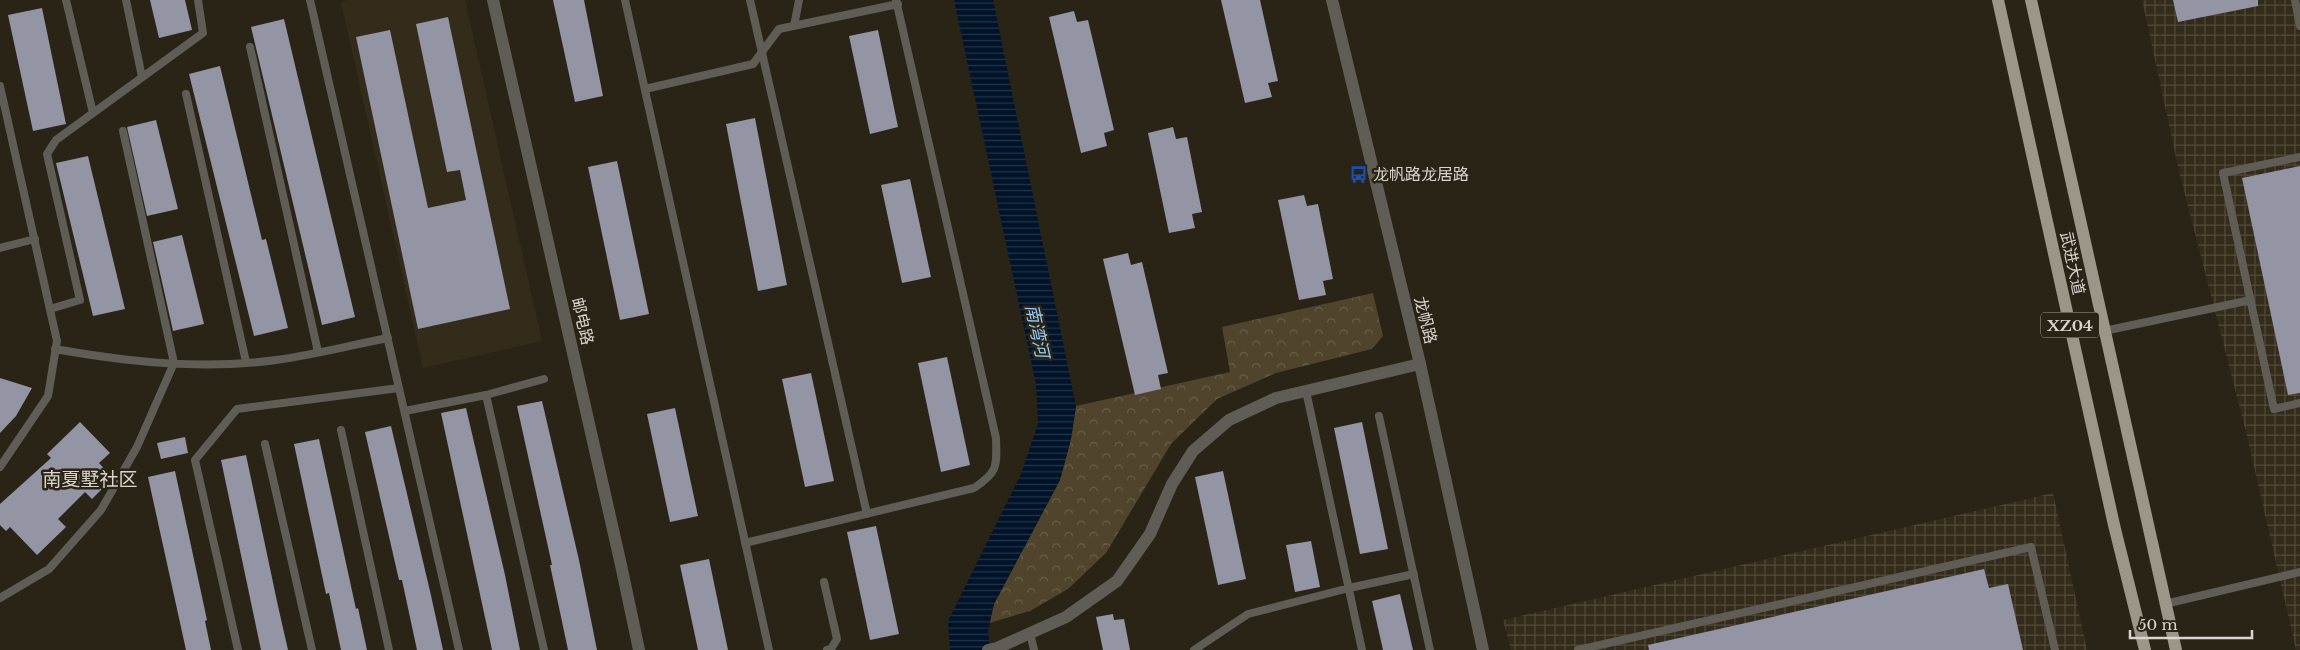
<svg xmlns="http://www.w3.org/2000/svg" width="2300" height="650" font-family="'Libre Baskerville','Noto Sans SC',serif">
<style>
.built{fill:#342c1a}
.industrial{fill:url(#industrial-grid)}
.park{fill:url(#park-crowns)}
.water{fill:url(#water-rules)}
.building{fill:#9394a4}
.lines{fill:none;stroke-linecap:round;stroke-linejoin:round}
.service{stroke:#605d57;stroke-width:8}
.minor{stroke:#605d57;stroke-width:12}
.tertiary{stroke:#605d57;stroke-width:12}
.primary{stroke:#9b9688;stroke-width:12}
.labels{text-anchor:middle;dominant-baseline:central;stroke-width:5;stroke-linejoin:round;paint-order:stroke}
.shield{fill:#2a2417;stroke:#a4a096;stroke-width:1}
.shield-label{font-size:15px;font-weight:bold;fill:#d9d5cd}
.poi-label{font-size:16px;fill:#d9d5cd;stroke:#2a2417;text-anchor:start}
.street-label{font-size:16px;fill:#d9d5cd;stroke:#2a2417}
.water-label{font-size:18px;font-style:italic;fill:#96cafa;stroke:#2a2417}
.quarter-label{font-size:19px;fill:#d9d5cd;stroke:#2a2417}
</style>
<defs>
<pattern id="industrial-grid" width="8" height="8" patternUnits="userSpaceOnUse" patternTransform="scale(1.25)"><rect width="8" height="8" fill="#342c1a"/><path d="M0 4h8M4 0v8" fill="none" stroke="#514a3a"/></pattern>
<pattern id="park-crowns" width="20" height="18" patternUnits="userSpaceOnUse" patternTransform="scale(1.25)"><rect width="20" height="18" fill="#50452c"/><path d="M2 6a3 3 0 1 1 6 0M12 15a3 3 0 1 1 6 0" fill="none" stroke="#695f49"/></pattern>
<pattern id="water-rules" width="6" height="5" patternUnits="userSpaceOnUse" patternTransform="scale(1.25)"><rect width="6" height="5" fill="#001329"/><path d="M0 2.5h6" fill="none" stroke="#253447"/></pattern>
</defs>
<rect width="100%" height="100%" fill="#2a2417"/>
<path class="built" d="M347,0h118l77,341 -119,27 -82,-366z"/>
<path class="industrial" d="M2142,0h158v650h-4l-49,-214 -68,-265z
M2053,493l34,157h-576l-8,-30z"/>
<path class="park" d="M1373,293l10,43 -11,13 -96,24 -59,26 -46,45 -65,109 -38,36 -38,22 -41,12 5,-19 66,-124 11,-41 5,-33 154,-34 -8,-45z"/>
<path class="water" d="M954,0h39l83,406 -5,33 -11,41 -66,124 -6,27 2,19h-40l-2,-29 73,-147 17,-50 -2,-40z"/>
<path class="building" d="M150,0h35l7,30 -33,8z
M553,0h31l19,96 -28,6z
M1221,0h39l18,81 -10,2 4,14 -27,6z
M2173,0h85v6l-80,16z
M42,8l24,116 -33,7 -25,-116z
M1074,11l3,11 11,-2 26,110 -10,3 3,13 -26,7 -32,-136z
M448,17l62,292 -92,20 -62,-292 34,-7 38,178 38,-8 -6,-30 -13,2 -31,-148z
M284,19l71,298 -33,8 -71,-298z
M878,30l20,97 -28,7 -21,-98z
M220,66l42,174 4,-1 22,89 -34,8 -65,-262z
M755,118l32,167 -29,6 -32,-167z
M156,120l22,89 -31,7 -20,-89z
M1173,127l3,12 11,-2 15,75 -10,2 3,14 -26,5 -21,-100z
M88,156l37,153 -32,7 -37,-153z
M617,161l32,153 -29,6 -32,-153z
M2300,166v227l-12,2 -46,-217z
M910,179l21,98 -29,6 -21,-98z
M1304,195l3,11 11,-2 15,75 -10,2 3,14 -27,5 -21,-100z
M182,235l22,89 -31,7 -20,-89z
M1128,253l3,12 11,-3 26,111 -10,2 3,14 -26,6 -32,-136z
M947,357l23,108 -29,7 -23,-109z
M811,373l23,108 -29,6 -23,-108z
M0,378l32,10 -16,28 -16,17z
M542,401l37,159 18,90h-29l-18,-85h2l-35,-159z
M466,408l39,167 15,75h-28l-51,-237z
M675,408l23,108 -28,6 -23,-108z
M80,422l30,31 -11,10 14,15 -21,21 -7,-7 -27,27 8,8 -29,28 -27,-28 -4,4 -6,-6v-21l51,-46 -4,-4z
M1362,422l26,127 -28,5 -26,-126z
M391,426l39,165 13,59h-26l-15,-70h-3l-34,-148z
M185,437l3,16 -27,6 -4,-16z
M319,439l37,170 2,-1 9,42h-26l-12,-57 -3,1 -32,-150z
M246,455l32,151 10,44h-27l-40,-190z
M175,471l32,149 -2,1 6,29h-25l-38,-173z
M1223,471l23,108 -28,6 -23,-108z
M876,526l23,108 -29,6 -23,-108z
M1311,541l9,46 -25,5 -9,-47z
M709,559l19,91h-30l-18,-85z
M1984,569l5,19 19,-4 15,66h-374l-1,-5z
M1400,594l13,56h-30l-11,-49z
M1113,614l1,6 10,-1 6,31h-27l-7,-33z"/>
<g class="lines">
<path class="service" d="M66,0l27,113
M126,0l16,77
M310,0l149,650
M625,0l144,650
M750,0l117,514
M2295,0l5,26
M794,26l5,-26
M250,47l68,305
M0,86l57,255 -9,55 -48,71
M645,89l108,-25 26,-35 119,-25
M186,94l60,268
M2300,157l-77,16 51,236 26,-6
M0,248l35,-9
M50,309l30,-9 -33,-146 9,-14 147,-107 -5,-33
M2104,331l147,-31
M55,349c73,13 147,21 221,11 37,-5 75,-15 112,-22
M1306,391l56,259
M486,395l58,255
M405,411l81,-16 58,-16
M1379,416l51,234
M341,430l48,220
M265,444l47,206
M745,543l229,-55c24,-16 23,-21 22,-50l-100,-438
M824,582l13,57 -6,10 -4,1
M0,598l49,-29 52,-59 36,-63 37,-84 -51,-232
M2165,604l135,-32
M1030,633l4,17
M238,650l-43,-190 42,-51 162,-21
M1194,650l54,-36 101,-26 65,-14
M1578,650l453,-103 24,103"/>
<path class="minor" d="M988,650l9,-2 69,-31 51,-36 33,-47 22,-50 21,-33 36,-31 47,-22 144,-34"/>
<path class="tertiary" d="M493,0l128,565 18,85
M1332,0l88,364 63,286"/>
<path class="primary" d="M1998,0l116,525 31,125
M2031,0l145,650"/>
</g>
<defs>
<symbol id="bus-bare" viewBox="-9 -9 18 18"><path d="M-5-6H5V4H4V6H2V4H-2V6H-4V4H-5ZM-3.5-4V0h7V-4ZM-3.5 1.2v1.5H-2V1.2ZM2 1.2v1.5H3.5V1.2Z" fill="#1a4fb4" stroke="#2a2417" stroke-width="2.5" paint-order="stroke"/></symbol>
</defs>
<g fill-rule="evenodd">
<use href="#bus-bare" x="1346" y="162" width="25" height="25"/>
</g>
<g class="labels">
<rect class="shield" x="2041" y="312.5" width="58" height="25" rx="4"/>
<g class="shield-label">
<text x="2070" y="325">XZ04</text>
</g>
<g class="poi-label">
<text x="1373" y="174">龙帆路龙居路</text>
</g>
<g class="street-label">
<text transform="translate(2073 263) rotate(78)">武进大道</text>
<text transform="translate(1426 320) rotate(76)">龙帆路</text>
<text transform="translate(583 321) rotate(77)">邮电路</text>
</g>
<g class="water-label">
<text transform="translate(1037 331) rotate(78)">南湾河</text>
</g>
<g class="quarter-label">
<text x="90" y="479">南夏墅社区</text>
</g>
</g>
<path d="M2130 630v8h122v-8" fill="none" stroke="#d9d5cd" stroke-width="2.5"/>
<text x="2138" y="630" font-size="15" fill="#d9d5cd" stroke="#2a2417" stroke-width="4" paint-order="stroke">50 m</text>
</svg>
